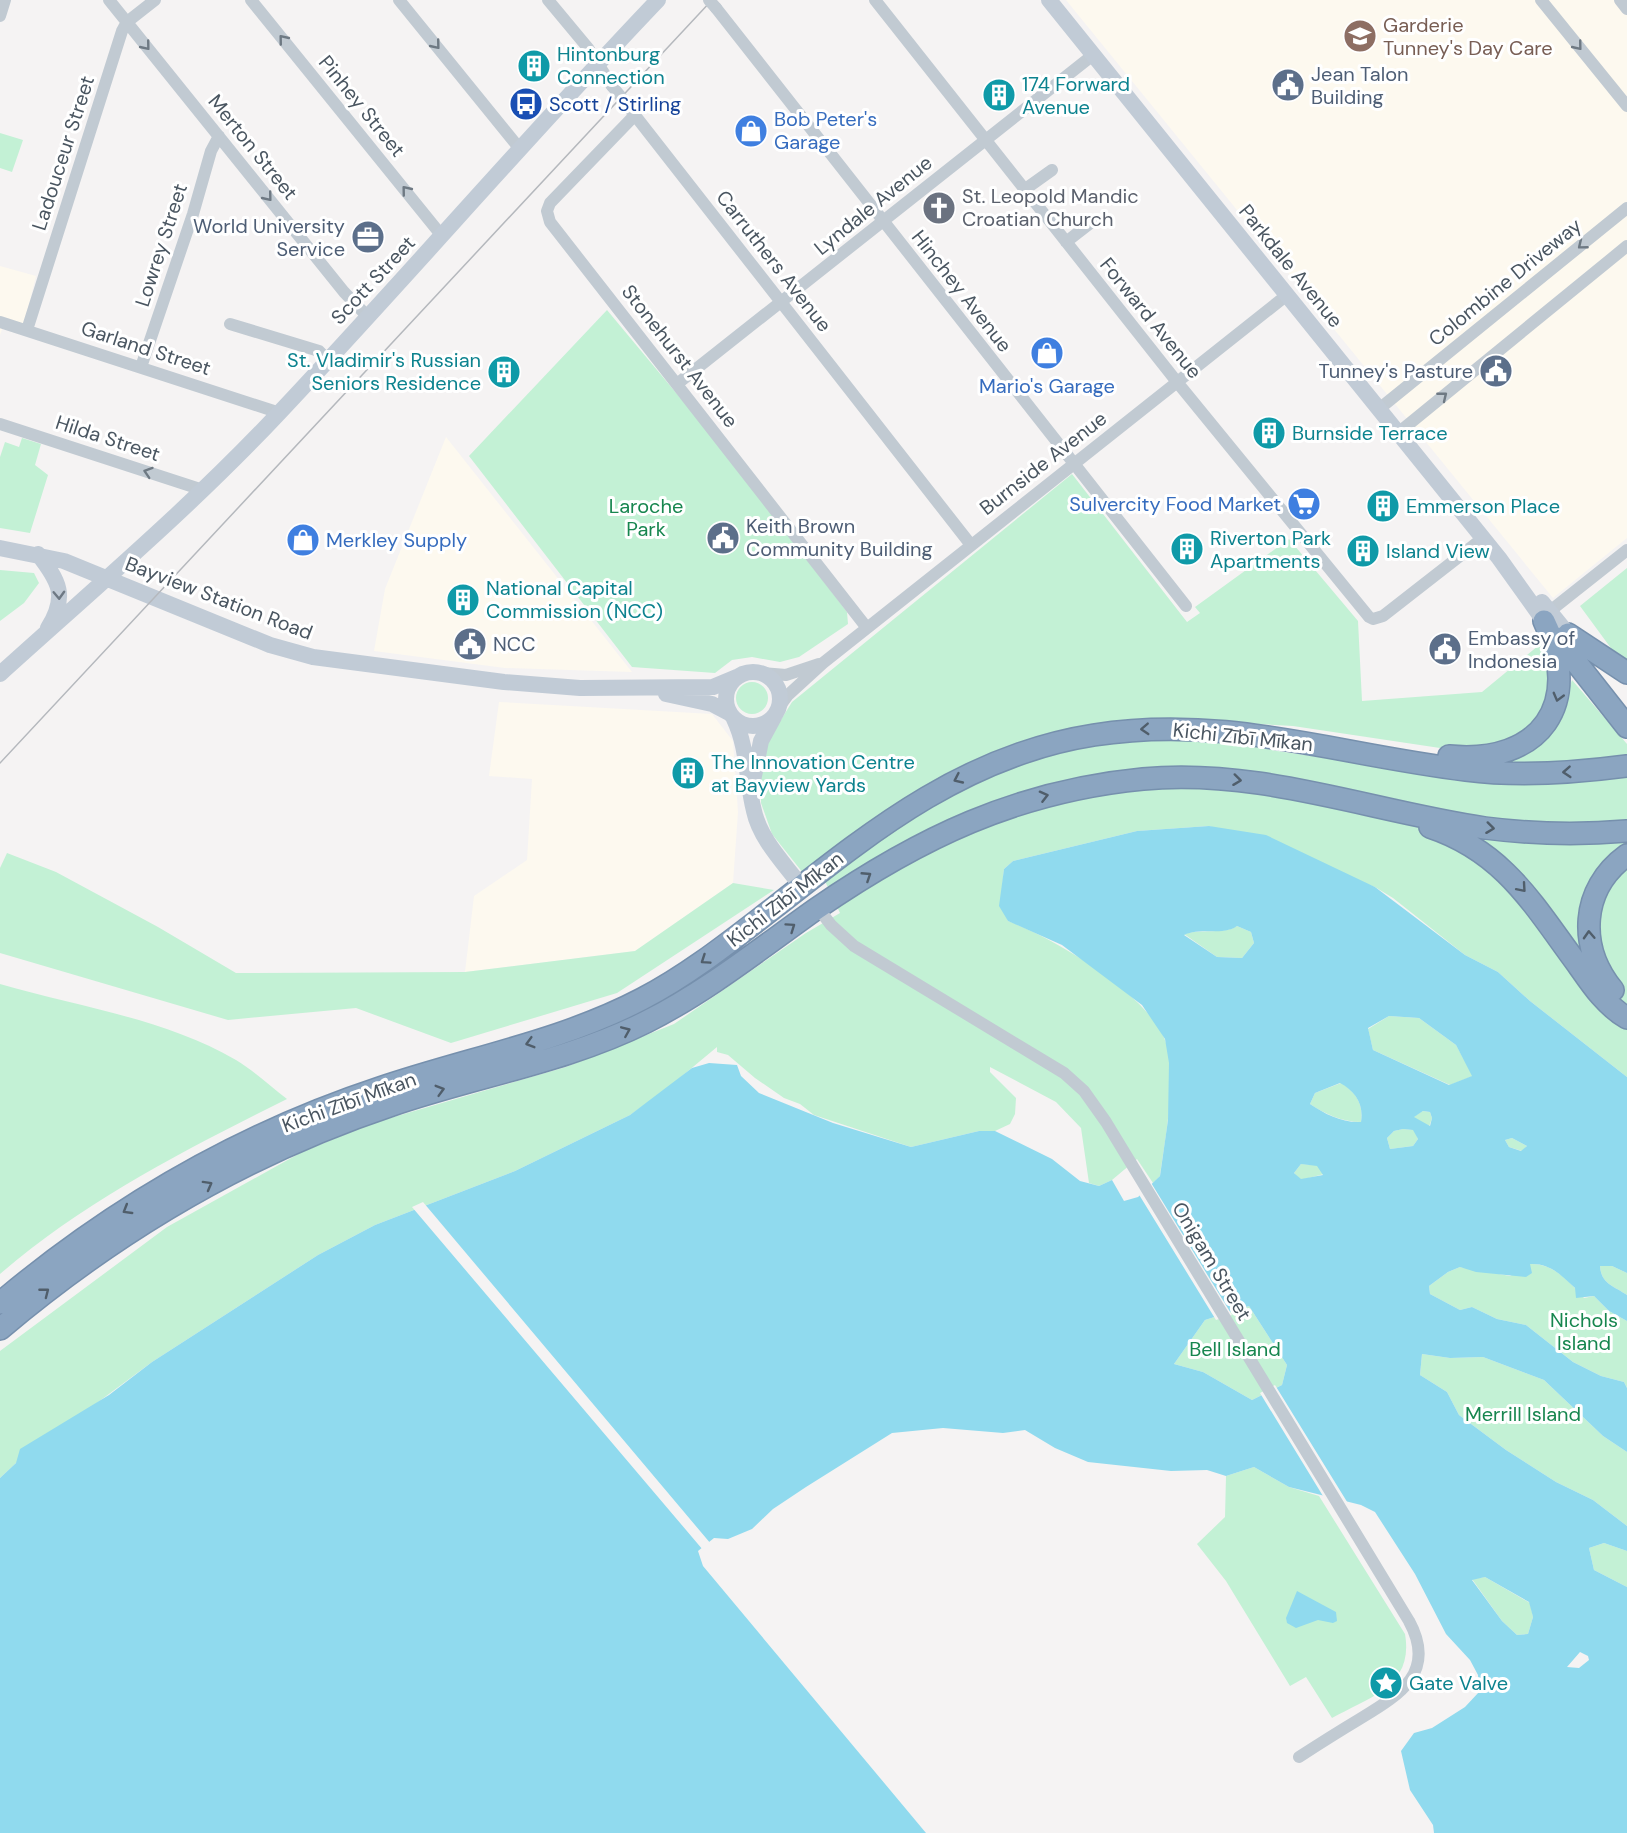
<svg xmlns="http://www.w3.org/2000/svg" width="1627" height="1833" font-family="'DM Sans',sans-serif">
<style>
.commercial{fill:#fdf9ef}
.green{fill:#c3f1d5}
.water{fill:#90daee;fill-rule:evenodd}
.pier{fill:#f5f3f3}
.lines{fill:none;stroke-linecap:round;stroke-linejoin:round}
.highway-casing{stroke:#7690ad;stroke-width:24}
.street{stroke:#c1cad2;stroke-width:12}
.secondary{stroke:#c1cbd6;stroke-width:16}
.highway{stroke:#8ba5c1;stroke-width:21}
.tram{stroke:#b5b8bd;stroke-width:1.5}
.street-bridge{stroke:#c1cad2;stroke-width:12}
.oneway{stroke:#6e7983}
.oneway2{stroke:#6e7984}
.oneway3{stroke:#505e6b}
.labels{text-anchor:middle;dominant-baseline:central;stroke-width:6;stroke-linejoin:round;paint-order:stroke}
.education-label{font-size:20px;fill:#785e54;stroke:#fff;text-anchor:start}
.culture-label{font-size:20px;fill:#0d838f;stroke:#fff;text-anchor:start}
.service-label{font-size:20px;fill:#4e5e75;stroke:#fff;text-anchor:start}
.transit-label{font-size:20px;fill:#164399;stroke:#fff;text-anchor:start}
.street-label{font-size:20px;fill:#4a5661;stroke:#fff}
.shop-label{font-size:20px;fill:#366cbe;stroke:#fff;text-anchor:start}
.worship-label{font-size:20px;fill:#5b616d;stroke:#fff;text-anchor:start}
.park-label{font-size:20px;fill:#17864f;stroke:#fff}
</style>
<rect width="100%" height="100%" fill="#f5f3f3"/>
<path class="commercial" d="M1066,0h561v538l-74,60z
M0,266l36,10 -12,48 -18,-6 -6,17z
M446,437l186,235 -127,-4 -131,-17 11,-62z
M499,702l213,12 21,27 5,71 -5,71 -98,68 -170,21 9,-76 53,-36 5,-81 -43,-3z"/>
<path class="green" d="M0,133l23,7 -11,32 -12,-4z
M607,310l115,138 125,164 1,12 -49,33 -19,5 -28,-5 -20,3 -17,13 -83,-6 -163,-211z
M22,438l19,6 -6,21 13,10 -18,58 -30,-5v-71l5,-15 14,5z
M1072,474l115,148 13,-9 -5,-6 94,-68 69,82 4,80 120,-9 62,-51 9,50 -19,36 -49,22 -45,-1 -147,-22 -122,-7 -163,28 -54,24 -47,27 -104,75 -31,-39 -11,-31v-37l3,-19 28,-45z
M1627,568v102l-47,-64z
M0,570l34,3 5,10 -15,20 -24,18z
M1572,680l55,64v333l-97,-76 -32,-29 -33,-17 -72,-57 -18,-11 -166,-61 -72,5 -124,30 -9,8 -3,30 7,22c46,17 139,72 157,119 13,34 0,99 -5,136l-7,7 -16,-24 -25,21 -13,6 -10,-3 -8,-55 -25,-26 -66,-35v5l26,26 -1,16 -5,10 -15,7h-16l-68,16 -97,-32 -14,-11 -16,-6 -29,-20 -27,-23 -11,-3v-5l-53,44 -34,24 -115,56 -140,54 -57,30 -166,107 -136,101 -16,15v-127l167,-124 135,-75 71,-29 193,-56 108,-43 132,-91 34,-20 -16,-34 118,-83 93,-38 94,-20h87l61,13 188,27 52,-19 38,-29z
M736 698a16 16 0 1 1 32 0a16 16 0 1 1-32 0Z
M7,853l49,19 102,55 78,46 229,-1 170,-21 98,-68 41,7 -157,103 -166,50 -95,-35 -128,12 -228,-67v-85z
M1237,926l14,6 3,11 -12,15 -25,-1 -33,-23c16,-5 42,0 53,-8z
M0,984c78,23 164,34 236,76 18,11 34,26 51,39 -100,50 -201,101 -287,175z
M1389,1016l30,2 37,27 17,31 -23,9 -77,-35 -5,-21z
M1341,1083c14,8 23,21 20,39 -19,0 -36,-8 -51,-18l5,-11z
M1423,1111l7,1 2,6 -3,9 -16,-10z
M1403,1129l11,1 4,9 -5,7 -23,3 -3,-11 7,-7z
M1512,1138l15,8 -5,5 -13,-4 -4,-7z
M1301,1164l16,1 7,9 -23,6 -7,-7z
M1530,1264c24,-1 39,18 54,34l10,-2 15,15 18,10v67l-3,-6 -23,-6 -28,-14 -47,-37 -29,-6 -25,-12 -12,3 -30,-16 -1,-8 19,-14 12,-5 50,9z
M1600,1266h12l15,7v22c-13,-9 -26,-11 -27,-29z
M1249,1306l38,59 -5,20 -30,15 -49,-28 -29,-8 31,-44z
M1422,1354l28,4 33,-1 61,23 59,56 24,16v74l-34,-26 -37,-18 -50,-32 -47,-35 -12,-23 -27,-17z
M1254,1467l35,20 30,9 86,138c9,52 -35,63 -73,84l-26,-41 -16,9 -64,-105 -29,-37 28,-27 1,-41z
M1604,1543l23,8v36l-33,-17 -5,-22z
M1485,1577l45,26 3,14 -5,17 -11,1 -15,-14 -30,-42z"/>
<path class="water" d="M1209,826l57,9 109,52 90,68 33,17 32,29 97,76v196l-15,-7h-12c1,18 14,20 27,29v26l-18,-10 -15,-15 -18,2 -1,-10c-14,-13 -25,-25 -45,-24l2,9 -6,4 -50,-5 -16,-5 -12,5 -19,14 1,8 30,16 12,-3 25,12 29,6 47,37 28,14 23,6 3,6v64l-24,-16 -59,-56 -61,-23 -33,1 -28,-4 -2,21 27,17 12,23 47,35 50,32 37,18 34,26v25l-23,-8 -15,5 5,22 33,17v246h-193l-1,-8 -23,-35 -9,-39 13,-18 18,-5 33,-21 14,-15 -1,-17 -8,-15 -24,-26 -31,-60 -40,-62 -14,-7 -72,-18 -35,-20 -28,9 -19,-6 -36,1 -83,-9 -33,-14 -30,-18 -22,3 -60,-5 -51,5 -86,54 -33,22 -21,20 -24,10 -14,-1 -16,13 5,15 223,267h-926v-355l16,-15 4,-14 89,-54 43,-33 166,-107 57,-30 140,-54 115,-56 62,-47 17,-5 28,2 4,11 18,17 74,30 78,24 68,-16h16l57,28 28,22 19,5 13,-6 12,21 14,-4 22,-21 8,-56 1,-57 -4,-24 -23,-34 -80,-60 -54,-24 -9,-15 5,-37 9,-8 124,-30zM1237,926l14,6 3,11 -12,15 -25,-1 -33,-22c16,-8 40,1 53,-9zM1389,1016l30,2 37,27 16,31 -23,9 -76,-35 -5,-22zM1340,1083c15,8 24,21 21,39 -19,1 -36,-8 -51,-18l5,-11zM1423,1111l7,1 2,6 -2,8 -16,-9zM1403,1129l10,1 5,9 -5,7 -23,3 -3,-11 7,-7zM1512,1138l15,8 -6,5 -12,-4 -4,-7zM1301,1164l16,2 6,9 -22,4 -7,-6zM1249,1306l38,59 -5,20 -30,15 -49,-28 -29,-8 31,-44zM1485,1577l44,25 4,15 -5,17 -11,1 -15,-14 -30,-41zM1580,1652l8,4 1,4 -10,8 -12,-1z
M1297,1591l39,21 1,9 -4,2 -15,-3 -22,8 -9,-5 -1,-5z"/>
<path class="pier" d="M1150,1181l82,134 -16,5 -78,-127z
M423,1202l288,342 -8,6 -291,-343z
M1275,1385l74,120 -23,-4 -66,-108z"/>
<g class="lines">
<defs>
<path id="highway" d="M1568,634l59,39
M1557,638l70,89
M1449,756c92,9 135,-53 95,-135
M1430,827c75,25 104,79 148,138 14,20 27,40 49,53
M1613,990c-35,-43 -33,-101 14,-135
M0,1303c112,-94 241,-169 380,-215 88,-30 180,-46 262,-89 48,-25 90,-59 133,-92 98,-77 191,-152 319,-172 133,-21 243,20 372,35 54,7 108,3 161,-4
M0,1329c116,-98 248,-176 392,-224 84,-29 174,-43 254,-83 60,-30 115,-74 170,-113 103,-71 201,-118 327,-130 117,-11 227,32 342,49 47,6 95,7 142,3"/>
</defs>
<use href="#highway" class="highway-casing"/>
<path class="street" d="M109,0l235,292 24,25
M251,0l191,236
M399,0l121,149
M548,0l40,48 24,38
M875,0l302,382 192,235 4,2 10,-3 100,-78
M1541,0l86,106
M1620,0l7,9
M716,8l470,598
M0,16l5,-16
M630,109l341,436
M635,115l-85,88 -3,8 3,11 317,406
M1024,190l28,-20
M1066,242l27,-21
M0,322l280,91
M230,324l89,27 9,9
M27,330l95,-299 5,-9 28,-22
M141,367l52,-153 18,-63 8,-15
M677,384l416,-329
M1379,409l248,-201
M0,424l203,66
M1398,433l229,-187
M1550,611l77,-61
M762,673l24,2 33,-11
M777,710l11,-15 35,-32 464,-368
M818,908l13,17 23,21 210,127 20,18 22,31 303,499c29,53 -12,75 -51,99 -20,12 -39,24 -59,37"/>
<path class="secondary" d="M1049,0l450,558 45,63
M0,548l64,13 206,84 43,12 191,25 76,6 133,-1 24,-10
M38,554c21,27 30,42 10,74
M1542,602l26,32
M726 699a27 27 0 1 1 54 0a27 27 0 1 1-54 0Z
M0,674c95,-86 192,-168 280,-262 128,-136 249,-277 378,-412
M666,694l46,10 17,9
M734,719c14,29 12,61 20,92 6,28 30,52 47,75
M752,786l9,-45 13,-24"/>
<use href="#highway" class="highway"/>
<path class="tram" d="M0,763l712,-763"/>
<path class="street-bridge" d="M709,0l7,8
M612,86l14,17"/>
</g>
<defs><path id="oneway-chevron" d="M-2-3.5L2.5 0L-2 3.5" fill="none" stroke-width="1.6" stroke-linecap="round" stroke-linejoin="round" transform="scale(1.5)"/></defs>
<g class="oneway">
<use href="#oneway-chevron" transform="translate(283 39) rotate(-129)"/>
<use href="#oneway-chevron" transform="translate(436 45) rotate(51)"/>
<use href="#oneway-chevron" transform="translate(146 46) rotate(51)"/>
<use href="#oneway-chevron" transform="translate(1578 46) rotate(51)"/>
<use href="#oneway-chevron" transform="translate(406 190) rotate(-129)"/>
<use href="#oneway-chevron" transform="translate(268 197) rotate(51)"/>
<use href="#oneway-chevron" transform="translate(1582 245) rotate(141)"/>
<use href="#oneway-chevron" transform="translate(1443 396) rotate(-39)"/>
<use href="#oneway-chevron" transform="translate(148 472) rotate(-162)"/>
</g>
<use class="oneway2" href="#oneway-chevron" transform="translate(59 595) rotate(88)"/>
<g class="oneway3">
<use href="#oneway-chevron" transform="translate(1558 697) rotate(105)"/>
<use href="#oneway-chevron" transform="translate(1145 729) rotate(177)"/>
<use href="#oneway-chevron" transform="translate(1567 772) rotate(176)"/>
<use href="#oneway-chevron" transform="translate(958 779) rotate(155)"/>
<use href="#oneway-chevron" transform="translate(1237 780) rotate(7)"/>
<use href="#oneway-chevron" transform="translate(1044 796) rotate(-14)"/>
<use href="#oneway-chevron" transform="translate(1490 828) rotate(7)"/>
<use href="#oneway-chevron" transform="translate(867 876) rotate(-33)"/>
<use href="#oneway-chevron" transform="translate(1522 888) rotate(49)"/>
<use href="#oneway-chevron" transform="translate(791 927) rotate(-35)"/>
<use href="#oneway-chevron" transform="translate(1589 935) rotate(-93)"/>
<use href="#oneway-chevron" transform="translate(705 960) rotate(146)"/>
<use href="#oneway-chevron" transform="translate(626 1031) rotate(-23)"/>
<use href="#oneway-chevron" transform="translate(530 1043) rotate(164)"/>
<use href="#oneway-chevron" transform="translate(440 1090) rotate(-16)"/>
<use href="#oneway-chevron" transform="translate(208 1185) rotate(-29)"/>
<use href="#oneway-chevron" transform="translate(127 1210) rotate(149)"/>
<use href="#oneway-chevron" transform="translate(45 1292) rotate(-38)"/>
</g>
<defs>
<symbol id="school-disc" viewBox="-11 -11 22 22"><circle r="9.5" fill="#8d6e63" stroke="#fff"/><path d="M0-5L7-2L0 1L-7-2ZM-4 1L0 2.5L4 1V4Q0 6-4 4Z" fill="#fff"/></symbol>
<symbol id="building-disc" viewBox="-11 -11 22 22"><circle r="9.5" fill="#0f9aa8" stroke="#fff"/><path d="M-4-6H4V6H1V3H-1V6H-4ZM-2.5-4.3h1.7v1.8h-1.7ZM.8-4.3h1.7v1.8H.8ZM-2.5-1h1.7V.8h-1.7ZM.8-1h1.7V.8H.8Z" fill="#fff"/></symbol>
<symbol id="civic-disc" viewBox="-11 -11 22 22"><circle r="9.5" fill="#5c6f8a" stroke="#fff"/><path d="M-.6-6.5H3V-4.5H.6V-3L4-1V1h2V6H-6V1h2V-1L-.6-3ZM-1.2 2.5V6h2.4V2.5Z" fill="#fff"/></symbol>
<symbol id="bus-disc" viewBox="-11 -11 22 22"><circle r="9.5" fill="#1a4fb4" stroke="#fff"/><path d="M-5-6H5V4H4V6H2V4H-2V6H-4V4H-5ZM-3.5-4V0h7V-4ZM-3.5 1.2v1.5H-2V1.2ZM2 1.2v1.5H3.5V1.2Z" fill="#fff"/></symbol>
<symbol id="shop-disc" viewBox="-11 -11 22 22"><circle r="9.5" fill="#3f7fe0" stroke="#fff"/><path d="M-5-2.5h2.3a2.7 3.5 0 0 1 5.4 0H5L5.5 6h-11ZM-1.5-2.5h3a1.5 2.3 0 0 0-3 0Z" fill="#fff"/></symbol>
<symbol id="church-disc" viewBox="-11 -11 22 22"><circle r="9.5" fill="#6b7280" stroke="#fff"/><path d="M-1.2-6h2.4v3.5h3.3v2.4h-3.3V6h-2.4V-.1h-3.3v-2.4h3.3Z" fill="#fff"/></symbol>
<symbol id="office-disc" viewBox="-11 -11 22 22"><circle r="9.5" fill="#5c6f8a" stroke="#fff"/><path d="M-6-3h4V-5.5h4V-3h4V5H-6ZM-1-4.5V-3h2v-1.5ZM-6 0V1H6V0Z" fill="#fff"/></symbol>
<symbol id="supermarket-disc" viewBox="-11 -11 22 22"><circle r="9.5" fill="#3f7fe0" stroke="#fff"/><path d="M-6-5.5h2.5l.6 2H6L4.5 2H-2.5L-4.4-4H-6ZM-1.5 3.2a1.3 1.3 0 1 0 .1 0ZM3 3.2a1.3 1.3 0 1 0 .1 0Z" fill="#fff"/></symbol>
<symbol id="sight-disc" viewBox="-11 -11 22 22"><circle r="9.5" fill="#0f9aa8" stroke="#fff"/><path d="M0-6L1.8-2.2L6-1.7L2.9 1.2L3.7 5.4L0 3.3L-3.7 5.4L-2.9 1.2L-6-1.7L-1.8-2.2Z" fill="#fff"/></symbol>
</defs>
<g fill-rule="evenodd">
<use href="#school-disc" x="1341" y="17" width="38" height="38"/>
<use href="#building-disc" x="515" y="47" width="38" height="38"/>
<use href="#civic-disc" x="1269" y="66" width="38" height="38"/>
<use href="#building-disc" x="980" y="76" width="38" height="38"/>
<use href="#bus-disc" x="507" y="85" width="38" height="38"/>
<use href="#shop-disc" x="732" y="112" width="38" height="38"/>
<use href="#church-disc" x="920" y="189" width="38" height="38"/>
<use href="#office-disc" x="349" y="218" width="38" height="38"/>
<use href="#shop-disc" x="1028" y="334" width="38" height="38"/>
<use href="#civic-disc" x="1477" y="352" width="38" height="38"/>
<use href="#building-disc" x="485" y="353" width="38" height="38"/>
<use href="#building-disc" x="1250" y="414" width="38" height="38"/>
<use href="#supermarket-disc" x="1285" y="485" width="38" height="38"/>
<use href="#building-disc" x="1364" y="487" width="38" height="38"/>
<use href="#civic-disc" x="704" y="519" width="38" height="38"/>
<use href="#shop-disc" x="284" y="521" width="38" height="38"/>
<use href="#building-disc" x="1168" y="530" width="38" height="38"/>
<use href="#building-disc" x="1344" y="532" width="38" height="38"/>
<use href="#building-disc" x="444" y="581" width="38" height="38"/>
<use href="#civic-disc" x="451" y="625" width="38" height="38"/>
<use href="#civic-disc" x="1426" y="630" width="38" height="38"/>
<use href="#building-disc" x="669" y="754" width="38" height="38"/>
<use href="#sight-disc" x="1367" y="1664" width="38" height="38"/>
</g>
<g class="labels">
<g class="education-label">
<text x="1383" y="25">Garderie<tspan x="1383" dy="23">Tunney's Day Care</tspan></text>
</g>
<g class="culture-label">
<text x="557" y="54">Hintonburg<tspan x="557" dy="23">Connection</tspan></text>
<text x="1022" y="84">174 Forward<tspan x="1022" dy="23">Avenue</tspan></text>
<text x="481" y="360" text-anchor="end">St. Vladimir's Russian<tspan x="481" dy="23">Seniors Residence</tspan></text>
<text x="1292" y="433">Burnside Terrace</text>
<text x="1406" y="506">Emmerson Place</text>
<text x="1210" y="538">Riverton Park<tspan x="1210" dy="23">Apartments</tspan></text>
<text x="1386" y="551">Island View</text>
<text x="486" y="588">National Capital<tspan x="486" dy="23">Commission (NCC)</tspan></text>
<text x="711" y="762">The Innovation Centre<tspan x="711" dy="23">at Bayview Yards</tspan></text>
<text x="1409" y="1683">Gate Valve</text>
</g>
<g class="service-label">
<text x="1311" y="74">Jean Talon<tspan x="1311" dy="23">Building</tspan></text>
<text x="345" y="226" text-anchor="end">World University<tspan x="345" dy="23">Service</tspan></text>
<text x="1473" y="371" text-anchor="end">Tunney's Pasture</text>
<text x="746" y="526">Keith Brown<tspan x="746" dy="23">Community Building</tspan></text>
<text x="1468" y="638">Embassy of<tspan x="1468" dy="23">Indonesia</tspan></text>
<text x="493" y="644">NCC</text>
</g>
<g class="transit-label">
<text x="549" y="104">Scott / Stirling</text>
</g>
<g class="street-label">
<text transform="translate(362 106) rotate(51)">Pinhey Street</text>
<text transform="translate(253 147) rotate(51)">Merton Street</text>
<text transform="translate(63 153) rotate(-72)">Ladouceur Street</text>
<text transform="translate(873 205) rotate(-39)">Lyndale Avenue</text>
<text transform="translate(161 245) rotate(-72)">Lowrey Street</text>
<text transform="translate(774 261) rotate(52)">Carruthers Avenue</text>
<text transform="translate(1291 266) rotate(51)">Parkdale Avenue</text>
<text transform="translate(373 280) rotate(-47)">Scott Street</text>
<text transform="translate(1505 282) rotate(-39)">Colombine Driveway</text>
<text transform="translate(962 291) rotate(52)">Hinchey Avenue</text>
<text transform="translate(1151 318) rotate(51)">Forward Avenue</text>
<text transform="translate(146 348) rotate(18)">Garland Street</text>
<text transform="translate(680 356) rotate(52)">Stonehurst Avenue</text>
<text transform="translate(108 438) rotate(18)">Hilda Street</text>
<text transform="translate(1043 463) rotate(-38)">Burnside Avenue</text>
<text transform="translate(219 598) rotate(21)">Bayview Station Road</text>
<text transform="translate(1243 737) rotate(6)">Kichi Zībī Mīkan</text>
<text transform="translate(785 899) rotate(-38)">Kichi Zībī Mīkan</text>
<text transform="translate(349 1102) rotate(-20)">Kichi Zībī Mīkan</text>
<text transform="translate(1212 1261) rotate(59)">Onigam Street</text>
</g>
<g class="shop-label">
<text x="774" y="119">Bob Peter's<tspan x="774" dy="23">Garage</tspan></text>
<text x="1047" y="386" text-anchor="middle">Mario's Garage</text>
<text x="1281" y="504" text-anchor="end">Sulvercity Food Market</text>
<text x="326" y="540">Merkley Supply</text>
</g>
<g class="worship-label">
<text x="962" y="196">St. Leopold Mandic<tspan x="962" dy="23">Croatian Church</tspan></text>
</g>
<g class="park-label">
<text x="646" y="506">Laroche<tspan x="646" dy="23">Park</tspan></text>
<text x="1584" y="1320">Nichols<tspan x="1584" dy="23">Island</tspan></text>
<text x="1235" y="1349">Bell Island</text>
<text x="1523" y="1414">Merrill Island</text>
</g>
</g>
</svg>
